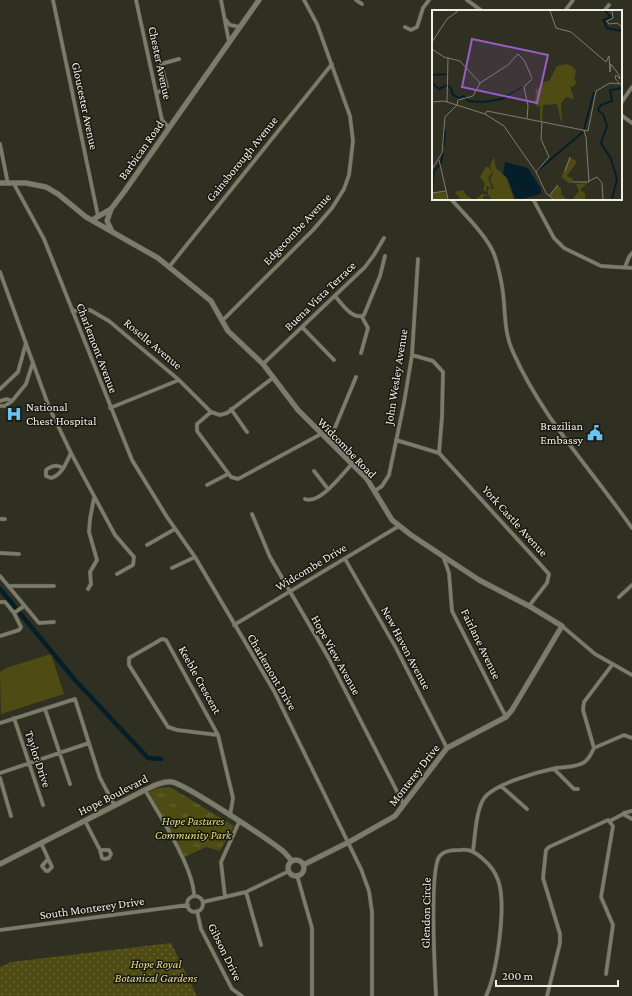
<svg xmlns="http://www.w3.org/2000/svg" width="632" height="996" font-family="'Crimson Pro',serif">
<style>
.grass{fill:url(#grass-tufts)}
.garden{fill:url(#garden-dots)}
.pitch{fill:#4f4c13}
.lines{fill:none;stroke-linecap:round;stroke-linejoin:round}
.canal{stroke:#051f2a;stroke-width:4.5}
.street-casing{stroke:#4c4c3f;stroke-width:4.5}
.secondary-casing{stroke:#4c4c3f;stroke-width:6}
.street{stroke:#7c7c6b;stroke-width:3.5}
.secondary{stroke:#7c7c6b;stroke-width:5}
.labels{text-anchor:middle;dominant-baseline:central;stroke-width:3;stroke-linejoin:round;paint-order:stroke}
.street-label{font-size:12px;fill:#f1f0e7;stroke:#181811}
.poi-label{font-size:12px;fill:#f1f0e7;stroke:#181811;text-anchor:start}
.park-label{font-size:12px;font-style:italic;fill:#e3de77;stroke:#181811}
.inset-river{fill:none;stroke:#051f2a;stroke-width:2}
.inset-road{fill:none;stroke:#7d7d71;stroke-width:1}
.view{fill:#985dc9;fill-opacity:0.15;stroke:#985dc9;stroke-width:2}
.inset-edge{fill:none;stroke:#f1f0e7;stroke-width:2}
</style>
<defs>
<pattern id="grass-tufts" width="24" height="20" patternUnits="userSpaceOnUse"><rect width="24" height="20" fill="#4f4c13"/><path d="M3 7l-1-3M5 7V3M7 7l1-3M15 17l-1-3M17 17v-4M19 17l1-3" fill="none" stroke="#696635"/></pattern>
<pattern id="garden-dots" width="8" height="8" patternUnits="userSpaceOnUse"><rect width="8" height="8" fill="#4f4c13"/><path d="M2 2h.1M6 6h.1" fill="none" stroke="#696635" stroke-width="1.8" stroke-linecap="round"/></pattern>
</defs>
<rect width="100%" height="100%" fill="#303022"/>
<path class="grass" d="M170,787l64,39 -14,25 -14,-4 -22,10 -35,-65 9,-4z"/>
<path class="garden" d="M171,943l26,53h-197v-29l11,-5z"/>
<path class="pitch" d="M51,654l13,40 -63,20 -1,-42 6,-4z"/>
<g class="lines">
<path class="canal" d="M0,589l75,91 73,78 13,1"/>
<defs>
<path id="street" d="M53,0l45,216
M136,0l26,120 7,8
M221,0l8,42
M356,0l6,4
M467,0l15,11
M565,11l8,-11
M604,11l5,-6
M225,19l5,6 10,2
M405,27l6,3 6,-3 6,-19 6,-8
M157,93l10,-6 -6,-23 18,-5
M621,103l11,-16
M621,115l11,8
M0,144l8,40
M14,184l30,55 88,221 35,57 28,40 79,134 87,178 8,22 3,21v84
M451,199c13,15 36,37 43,55 4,10 6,22 8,32 4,22 1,45 11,66 29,66 79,118 119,176
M533,199l21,39 10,10 37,18 31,2
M169,267l163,-203
M625,267l4,-10 3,-4
M0,272l49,135 22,46 44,82 19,22 -1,8 -16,9
M335,296c7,8 18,25 29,19l16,-39 5,-20
M72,311l18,-1 19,11 70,59 32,32
M223,320l90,-90 19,-22 12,-19 5,-14 4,-34 -3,-25 -33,-92 -13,-24
M302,327l32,33
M361,353l7,-25 -6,-11
M412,355l21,6 10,11 -1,45 -3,36
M263,364l102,-97 9,-12 10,-17
M274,377l-47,36 -7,2 -9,-3 -14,12v7l34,46 7,2 83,-45
M0,389l18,-17 8,-29
M0,401l7,-2 5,2 -7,5h-5
M12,401l14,-17 7,-22
M110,408l69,-28
M231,409l16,23
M396,440l43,13
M329,442l27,-65
M439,453l110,121 -2,9 -18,23
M63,468c-6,-4 -12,-2 -17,2v6l5,2c11,-3 15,-15 20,-25
M314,471l14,18
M207,485l21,-11
M375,491l7,-5 7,-11 15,-72 8,-48 6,-96
M305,499c15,6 37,-25 47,-35
M252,514l18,43 58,100 76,148
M0,519h5
M147,545l28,-16
M0,553l19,1
M443,556l6,17 3,38 54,106
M345,559l51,89 51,100
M172,568l23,-11
M0,576l39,47 15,-1
M8,586h46
M88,589l3,-5 -1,-12 7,-12 -8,-28 1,-13 4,-21
M619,597l13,-12
M0,602h5l9,11 7,14 -2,3 -19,6
M14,613l10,-7
M234,625l165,-99
M562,626l33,28 37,21
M45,709l25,75
M14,718l29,87
M0,723l75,-24 25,79 15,28
M218,735l-41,-5 -9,-3 -39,-62v-7l33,-19 4,1 52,95 15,63 -3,18
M594,748l30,-13 8,3
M554,769l20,20h4
M0,773l89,-30
M0,778l11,38
M501,786l26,23
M145,790c15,26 49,78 49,106
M624,813l8,-2
M85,821l15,29 2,8 3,1 4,-1 2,-4 -2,-4h-9
M610,821l13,-7 9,5
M41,843l11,24 -4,4h-2l-4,-5 6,-7
M473,851c2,-14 3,-43 12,-54 12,-14 53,-25 71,-29 9,-1 20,-1 27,-5 6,-3 8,-9 11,-15l-11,-38 1,-8 28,-37
M297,875l15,53v68
M246,892l15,53
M187 904a8 8 0 1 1 16 0a8 8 0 1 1-16 0Z
M225,897l-4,-35 18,-40
M203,902l43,-10 43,-21
M197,911l4,18 31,60 10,7
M0,930l188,-25
M436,996c-1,-24 -7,-122 3,-139 5,-7 15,-7 22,-7 10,-1 15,3 22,9 7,6 12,12 15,21 9,24 -1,93 -12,116
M547,996l13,-53v-9l-17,-56 3,-28 3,-3 59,-27 5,6 -12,71 12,28 -7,49"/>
<path id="secondary" d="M0,183h26l20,4 12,7 28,23 72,41 53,43 17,30 35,33 35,46 69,69 25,41 19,15 68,45 50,26 33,20 -50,84 -6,7 -59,31 -52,68 -46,26 -46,23
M92,220l19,-11 13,-17 135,-192
M111,229l-4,-8 4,-12
M288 868a8 8 0 1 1 16 0a8 8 0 1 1-16 0Z
M0,864l145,-74c8,-4 17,-9 27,-8 13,2 99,59 112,70 3,3 5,6 8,9"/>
</defs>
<use href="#street" class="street-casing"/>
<use href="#secondary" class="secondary-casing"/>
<use href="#street" class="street"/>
<use href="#secondary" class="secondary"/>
</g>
<defs>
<symbol id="hospital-bare" viewBox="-9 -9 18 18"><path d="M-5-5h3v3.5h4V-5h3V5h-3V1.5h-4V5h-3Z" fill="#68c4f0" stroke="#181811" stroke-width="2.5" paint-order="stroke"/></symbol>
<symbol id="civic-bare" viewBox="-9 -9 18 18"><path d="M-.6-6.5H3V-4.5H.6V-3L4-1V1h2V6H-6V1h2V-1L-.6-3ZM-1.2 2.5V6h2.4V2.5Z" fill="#68c4f0" stroke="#181811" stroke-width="2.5" paint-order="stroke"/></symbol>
</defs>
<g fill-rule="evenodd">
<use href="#hospital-bare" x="3" y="403" width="22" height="22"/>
<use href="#civic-bare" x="584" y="422" width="22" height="22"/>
</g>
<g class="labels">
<g class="street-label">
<text transform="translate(160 63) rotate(78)">Chester Avenue</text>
<text transform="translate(85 106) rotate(78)">Gloucester Avenue</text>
<text transform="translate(141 150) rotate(-55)">Barbican Road</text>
<text transform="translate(242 159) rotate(-51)">Gainsborough Avenue</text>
<text transform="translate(297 229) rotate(-47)">Edgecombe Avenue</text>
<text transform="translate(320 296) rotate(-44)">Buena Vista Terrace</text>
<text transform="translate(153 344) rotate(40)">Roselle Avenue</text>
<text transform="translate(97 348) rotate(69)">Charlemont Avenue</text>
<text transform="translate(396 377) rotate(-81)">John Wesley Avenue</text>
<text transform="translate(347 448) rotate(46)">Widcombe Road</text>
<text transform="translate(515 521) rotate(48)">York Castle Avenue</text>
<text transform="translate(311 567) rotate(-31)">Widcombe Drive</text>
<text transform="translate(481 644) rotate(64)">Fairlane Avenue</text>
<text transform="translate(406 648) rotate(62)">New Haven Avenue</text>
<text transform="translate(336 655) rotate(61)">Hope View Avenue</text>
<text transform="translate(272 672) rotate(60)">Charlemont Drive</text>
<text transform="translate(200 680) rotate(61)">Keeble Crescent</text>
<text transform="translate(38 759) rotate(72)">Taylor Drive</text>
<text transform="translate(414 775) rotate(-52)">Monterey Drive</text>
<text transform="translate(113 795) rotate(-27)">Hope Boulevard</text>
<text transform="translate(92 908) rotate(-8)">South Monterey Drive</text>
<text transform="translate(426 913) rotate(-89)">Glendon Circle</text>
<text transform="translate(225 952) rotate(64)">Gibson Drive</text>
</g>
<g class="poi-label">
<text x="26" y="407">National<tspan x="26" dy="14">Chest Hospital</tspan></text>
<text x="583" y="426" text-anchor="end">Brazilian<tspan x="583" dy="14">Embassy</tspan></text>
</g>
<g class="park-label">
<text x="193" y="821">Hope Pastures<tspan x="193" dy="14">Community Park</tspan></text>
<text x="156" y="964">Hope Royal<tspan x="156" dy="14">Botanical Gardens</tspan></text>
</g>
</g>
<g transform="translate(432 10)">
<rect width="190" height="190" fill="#303022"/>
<path d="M138,147l7,5 -10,14 6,3v4h-4l-8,-6zM155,173l-7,7 5,3v6h-12l6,-8 -3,-7zM125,175l4,3v6l5,5h-12l-4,-3z" fill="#4f4c13"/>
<path d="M62,147l2,11 10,9 8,22h3h-26l-2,-4 -6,1v3h-7l6,-5 6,1v-7l6,1 -4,-10 3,-5 -3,-8zM54,157h3l3,6 -4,5 4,10 -6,-2 1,6 -4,-2 2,-6 -5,-7zM31,180l4,6 5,3h-12l-5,-7z" fill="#4f4c13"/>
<path d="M134,54l6,2 4,5 -2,8 3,3 -4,5 -3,-1 4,13 -8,-2 -5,6 1,22 -5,-21 -14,1 -1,16h-2v-15h-4l-1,-4 1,-13 5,-1 2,-6 6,-1 8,-15z" fill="#4f4c13"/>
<path d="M13,182l3,7h-16v-6z" fill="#4f4c13"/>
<path d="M73,152l23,6 13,21v5l-19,5 -7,-1 -7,-19 -5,-5z" fill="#051f2a"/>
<path class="inset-river" d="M173,1l6,6 -8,3 4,8 15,3M1,65l13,-1M0,73l7,6 8,-4 4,3 2,7 6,3 5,-2 4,5 15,1 19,-3 20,-12M152,119l10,-37M12,135l1,-15M106,160l45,-38M0,180l2,-19 7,-8 2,-10M180,189l5,-20 -6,-20 -10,-16 6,-17 -4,-12 -5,-4 3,-5 11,-4 -2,-11 12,-2"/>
<path class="inset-road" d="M118,1l6,17 15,4 35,30 3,-6 1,16 1,-8 8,11 1,4 -4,-4 -1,3 4,5M180,1l1,7 -6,3 2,3 8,-1 5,4M0,32l15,-23 11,-8M0,39l12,8 16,4 20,22 -7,13 -15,4 -1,5 -12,12 -3,36 -10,16M48,73l28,-18 10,-11 6,6 8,18M0,92l12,-1 41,13 2,-3 101,20 8,-40 14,-8 12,1M15,92l1,-44M53,104l19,12 32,46 10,21 7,6M95,109l1,-13 -4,-19 8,-8M152,121l2,6 3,45M7,150l9,39M133,161l5,-14M104,162l13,-15 -8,-18 1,-17M157,171l8,-4 5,6 1,16M141,172h16M0,183l14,-2M117,186l9,-11"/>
<path class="view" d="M40,29l76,16 -11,48 -75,-16z"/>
<rect width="190" height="190" class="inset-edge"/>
</g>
<path d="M496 980v6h122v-6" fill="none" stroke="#f1f0e7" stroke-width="2"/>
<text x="502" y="980" font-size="12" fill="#f1f0e7" stroke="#181811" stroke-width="3" paint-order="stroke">200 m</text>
</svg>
